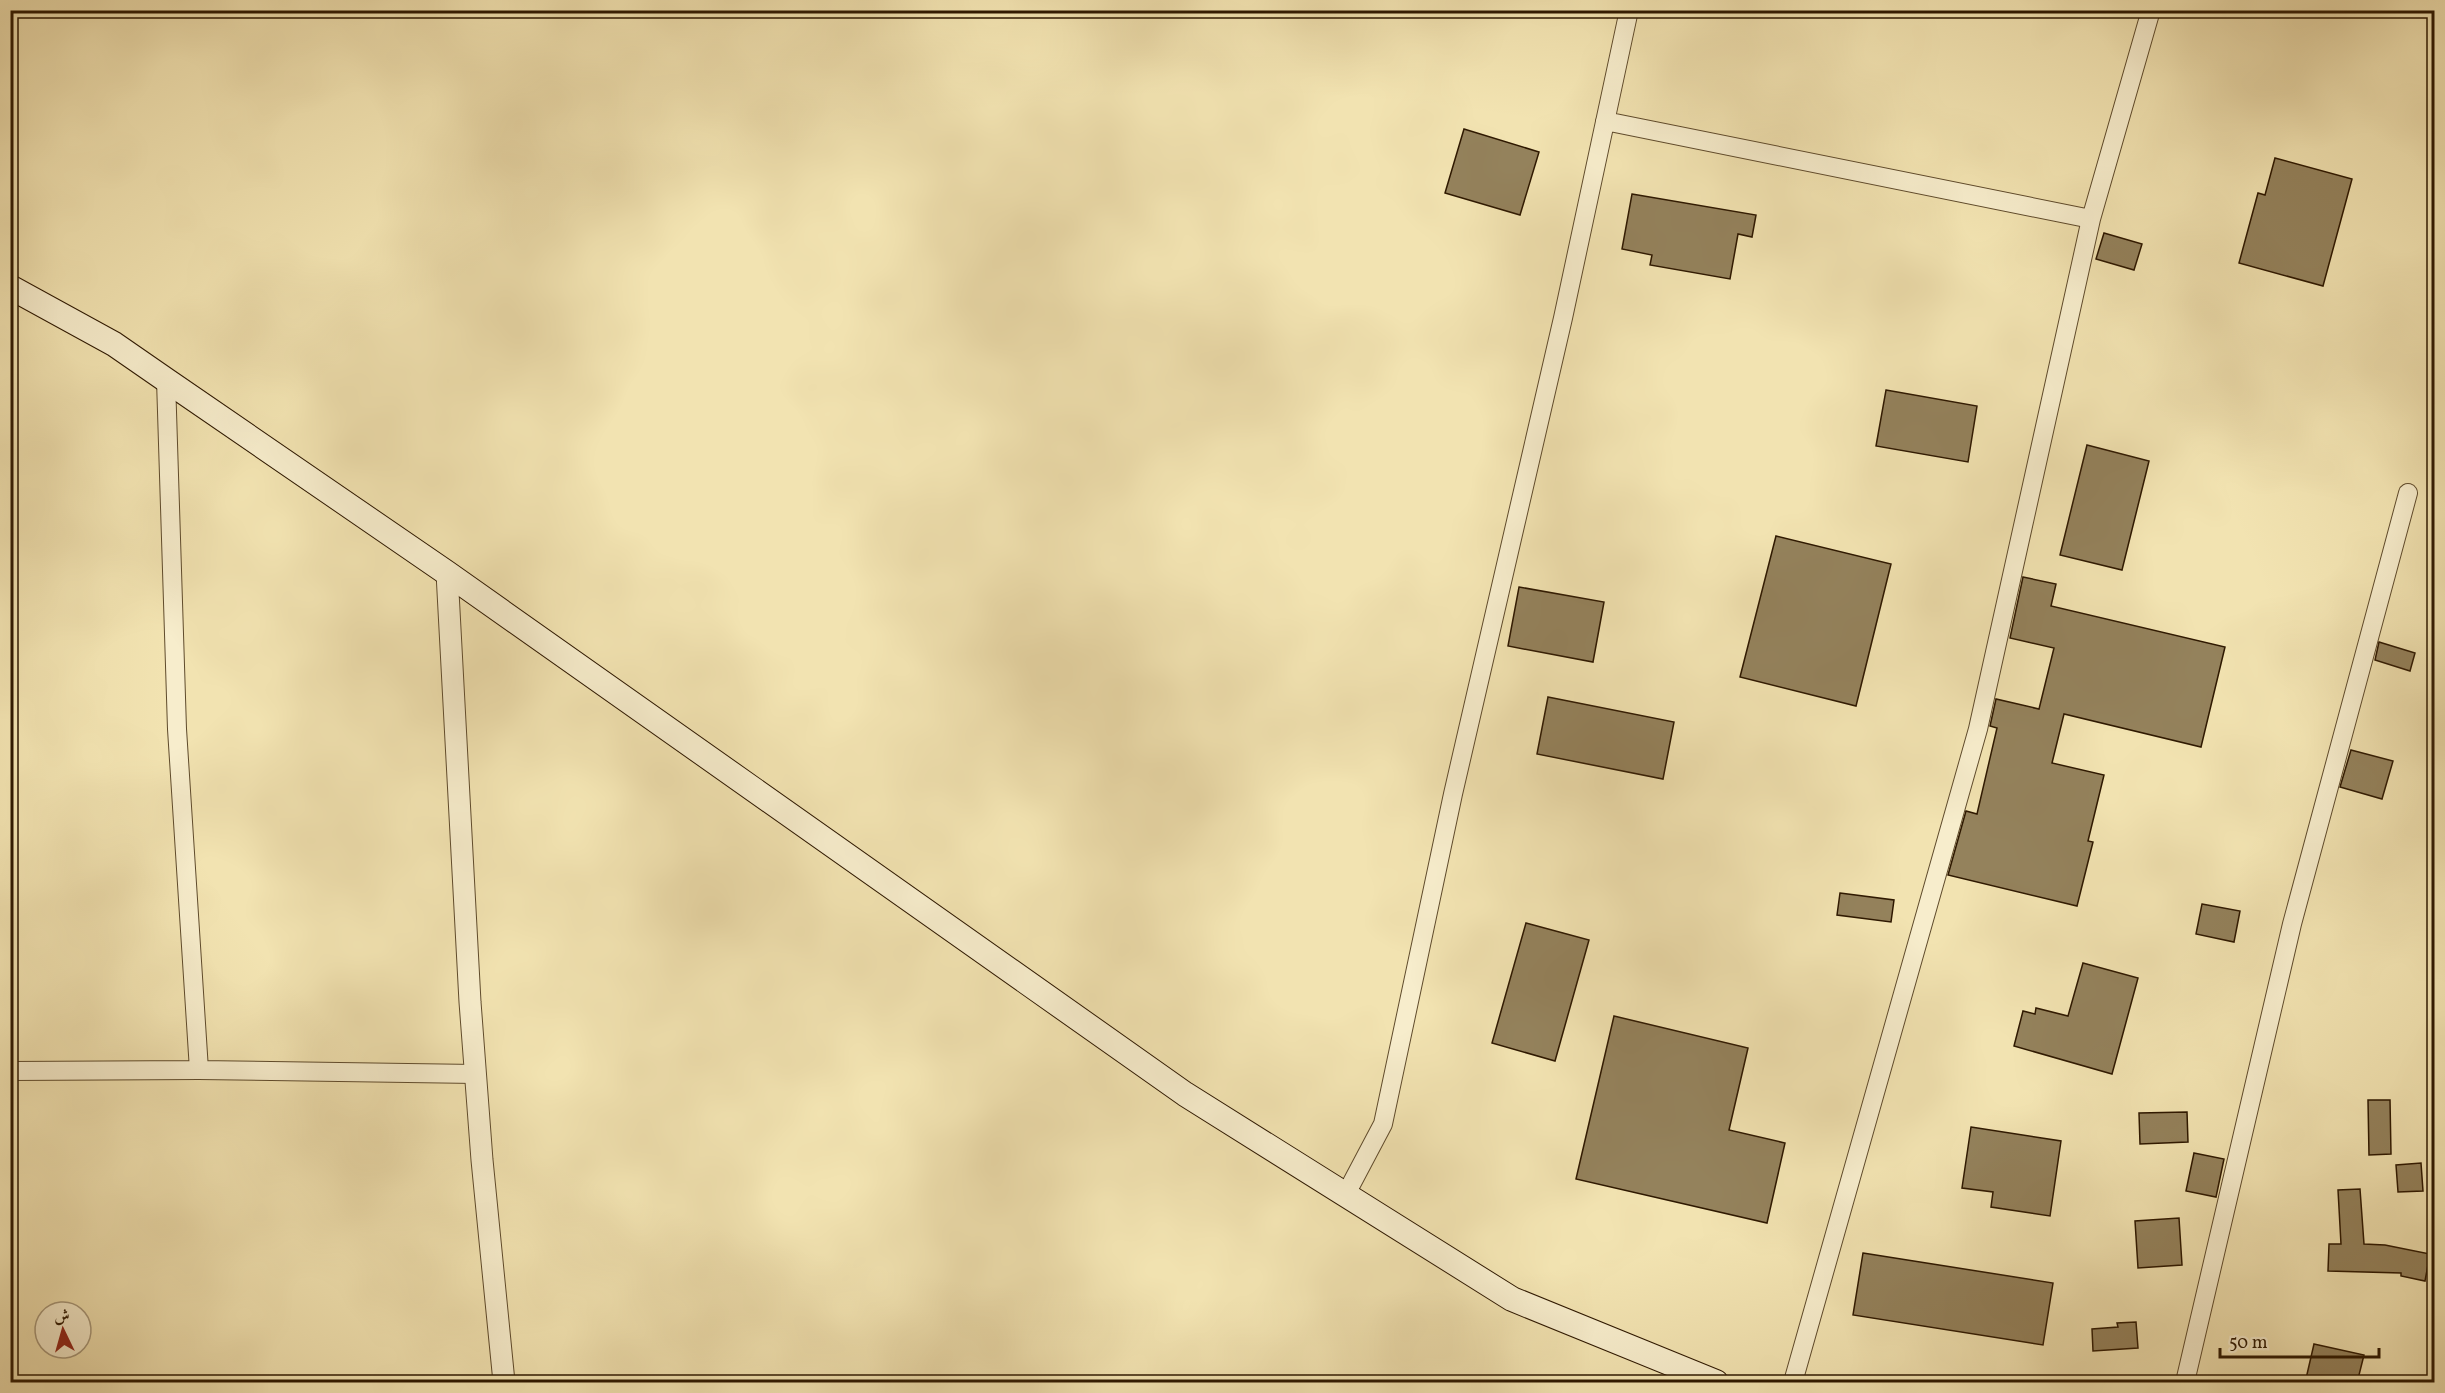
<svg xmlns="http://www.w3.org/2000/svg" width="2445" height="1393" font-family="Vollkorn,Amiri,serif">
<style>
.building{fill:#94825c;stroke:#2e1800;stroke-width:1.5}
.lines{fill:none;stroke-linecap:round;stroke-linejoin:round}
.minor-casing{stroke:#5f4b2c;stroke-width:20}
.tertiary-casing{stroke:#5f4b2c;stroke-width:23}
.secondary-casing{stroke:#2e1800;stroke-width:26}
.minor{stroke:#f7edcc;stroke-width:18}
.tertiary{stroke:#f7edcc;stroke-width:21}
.secondary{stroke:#f7edcc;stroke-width:24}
</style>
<rect width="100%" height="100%" fill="#f2e3b1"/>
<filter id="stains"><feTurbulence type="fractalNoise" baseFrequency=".00333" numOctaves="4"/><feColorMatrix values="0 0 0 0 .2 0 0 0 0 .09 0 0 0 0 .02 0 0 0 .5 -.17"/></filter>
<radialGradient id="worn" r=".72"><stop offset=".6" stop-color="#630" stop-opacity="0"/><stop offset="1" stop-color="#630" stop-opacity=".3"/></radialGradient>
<path class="building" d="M1464,129l75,23 -19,63 -75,-22z
M2275,158l77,21 -29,107 -84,-23 19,-70 7,2z
M1632,194l124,21 -4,22 -14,-3 -8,45 -80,-14 2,-10 -30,-6z
M2104,233l38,11 -8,26 -38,-11z
M1886,390l91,16 -9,56 -92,-16z
M2087,445l62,16 -27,109 -62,-15z
M1776,536l115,28 -35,142 -116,-29z
M2023,577l33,7 -5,22 174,41 -24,100 -137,-33 -12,49 52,12 -16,66 5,1 -16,64 -129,-31 18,-64 11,3 20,-86 -7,-2 6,-27 43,10 15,-61 -44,-10z
M1519,587l85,15 -11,60 -85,-16z
M2379,642l36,11 -5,18 -35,-11z
M1548,697l126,25 -11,57 -126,-25z
M2351,750l42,11 -11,38 -42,-12z
M1840,893l54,7 -3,22 -54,-7z
M2202,904l38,7 -6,31 -38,-8z
M1526,923l63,17 -34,121 -63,-18z
M2083,963l55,15 -26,96 -98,-28 9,-35 12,3 1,-6 32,8z
M1614,1016l134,32 -19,82 56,13 -18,80 -191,-44z
M2368,1100h22l1,54 -22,1z
M2187,1112l1,30 -48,2 -1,-31z
M1971,1127l90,14 -11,75 -59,-9 2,-15 -31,-4z
M2194,1153l30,6 -8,38 -30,-6z
M2421,1163l2,28 -25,1 -2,-27z
M2360,1189l4,55 21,1 45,9 -5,27 -24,-5v-3l-73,-2 1,-27h12l-3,-54z
M2179,1218l3,47 -44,3 -3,-47z
M1863,1253l190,30 -10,62 -190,-30z
M2136,1322l2,26 -45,3 -1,-22 26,-2 -1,-4z
M2314,1344l50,11 -7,28h-52z"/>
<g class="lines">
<defs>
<path id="minor" d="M1605,121l486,98
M166,380l11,349 22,341
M10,1071l189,-1 277,4
M1346,1194l37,-70 70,-330 110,-476 66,-308
M1793,1382l185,-653 113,-510 60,-209
M2185,1382l107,-458 116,-431"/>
<path id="tertiary" d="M447,573l23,429 12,158 22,222"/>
<path id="secondary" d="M10,287l104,57 52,36 281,193 738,521 327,205 204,83"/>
</defs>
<use href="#minor" class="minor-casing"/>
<use href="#tertiary" class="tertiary-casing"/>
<use href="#secondary" class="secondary-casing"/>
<use href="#minor" class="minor"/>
<use href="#tertiary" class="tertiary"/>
<use href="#secondary" class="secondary"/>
</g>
<rect width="2445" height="1393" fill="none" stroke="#f2e3b1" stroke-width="36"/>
<rect x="12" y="12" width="2421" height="1369" fill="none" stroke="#2e1800" stroke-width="3"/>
<rect x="18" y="18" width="2409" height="1357" fill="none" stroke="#2e1800" stroke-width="1.5"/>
<g transform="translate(63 1330) rotate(355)"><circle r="28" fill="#f7edcc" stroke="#a7987a" stroke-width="1.5"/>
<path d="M0-4.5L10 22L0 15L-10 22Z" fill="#8f2418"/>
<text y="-9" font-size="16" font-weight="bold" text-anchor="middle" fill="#2e1800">ش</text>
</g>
<path d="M2220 1348v9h159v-9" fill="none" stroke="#2e1800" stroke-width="3"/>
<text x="2229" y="1348" font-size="18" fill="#2e1800" stroke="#f7edcc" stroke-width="4.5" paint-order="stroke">50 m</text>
<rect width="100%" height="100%" filter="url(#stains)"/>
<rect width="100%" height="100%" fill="url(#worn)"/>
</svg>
